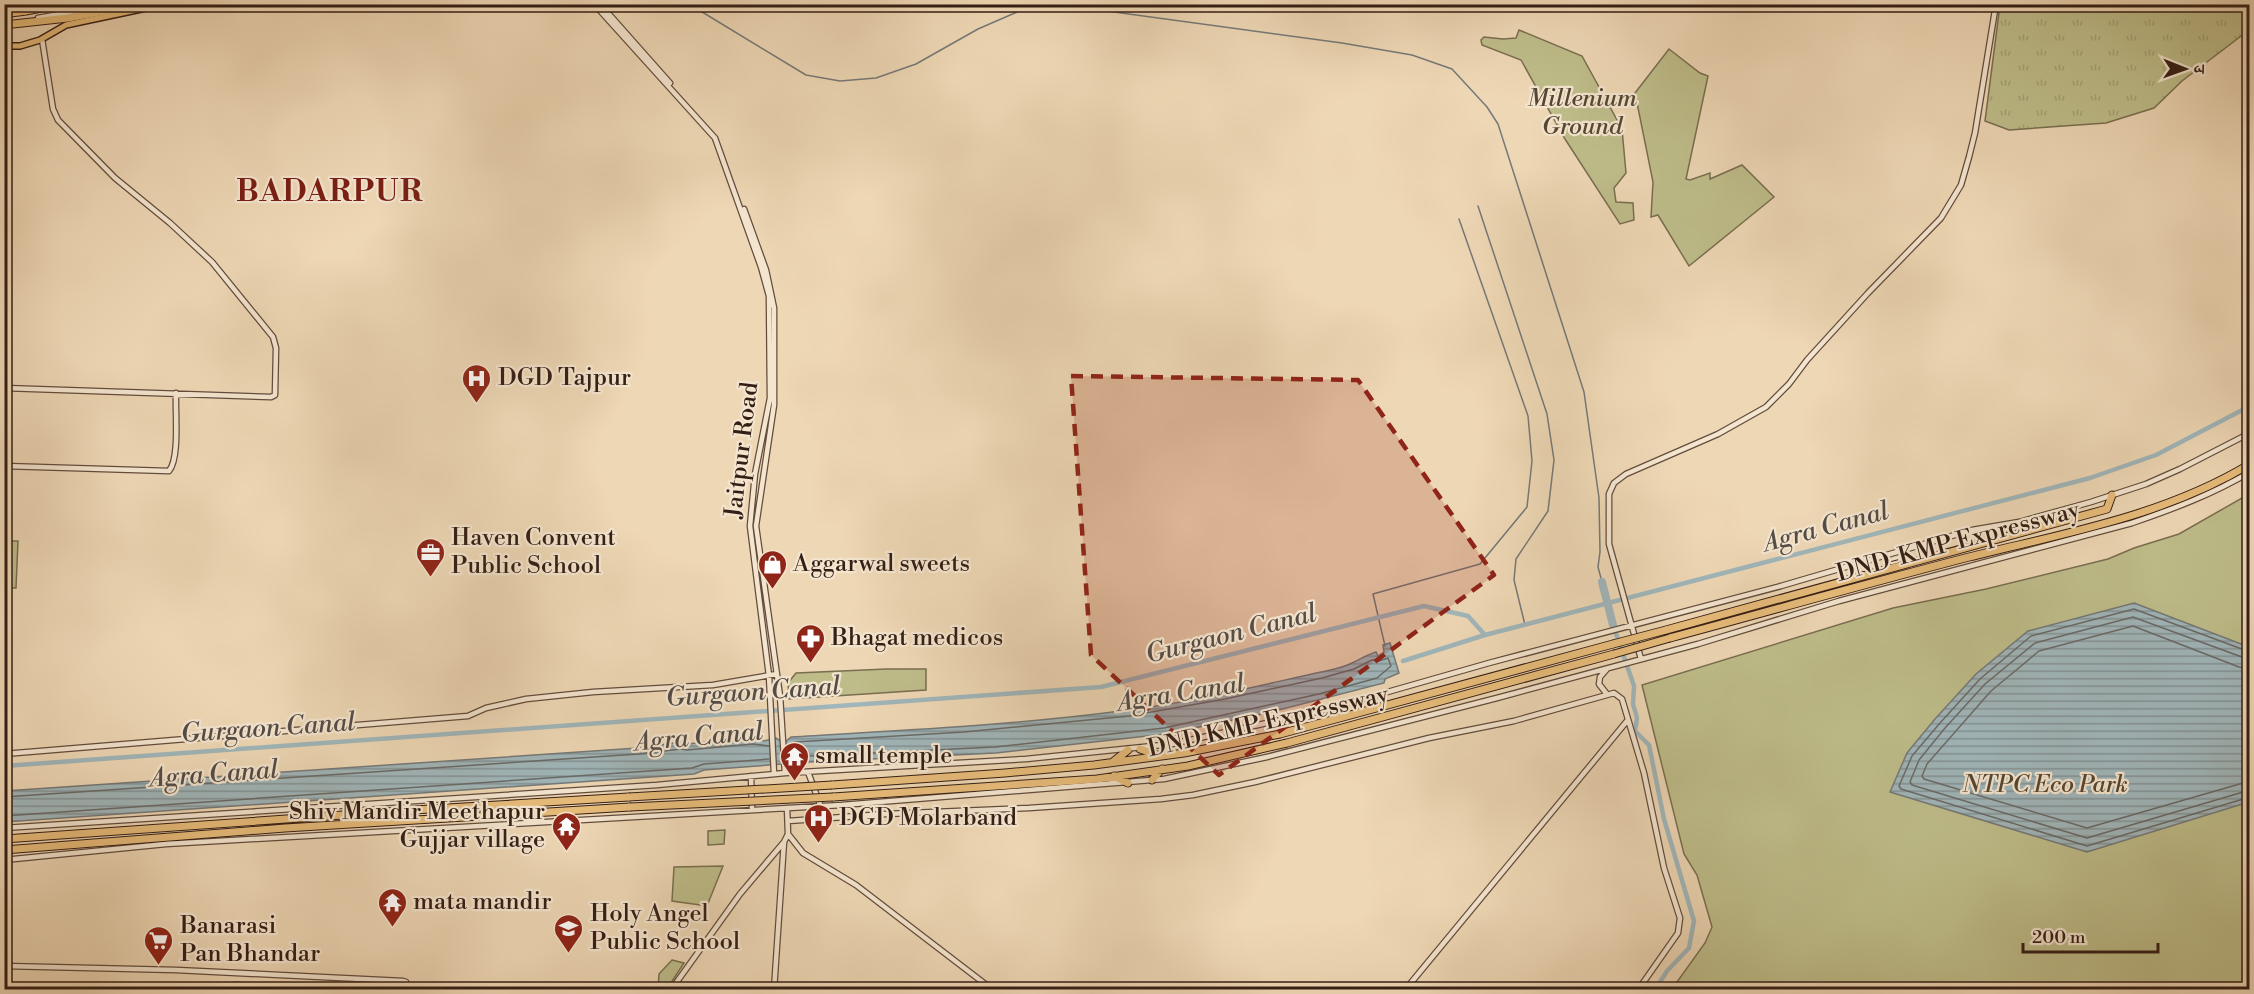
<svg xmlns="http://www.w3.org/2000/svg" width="2254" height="994" font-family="'Libre Bodoni','Noto Serif Devanagari',serif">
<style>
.grass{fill:url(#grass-tufts);stroke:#796e50;stroke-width:1.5}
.park{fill:#bebd8a;stroke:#796e50;stroke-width:1.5}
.water{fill:url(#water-rules);stroke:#757978;stroke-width:1.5}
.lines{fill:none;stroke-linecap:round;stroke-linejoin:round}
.shore{stroke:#6a6a68;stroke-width:1.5}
.stream{stroke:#757978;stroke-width:1.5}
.canal{stroke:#a0b6ba;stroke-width:4.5}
.river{stroke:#a0b6ba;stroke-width:8}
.minor-casing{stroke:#624c3d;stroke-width:7}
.major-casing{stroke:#341e15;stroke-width:8}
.highway-casing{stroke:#341e15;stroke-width:9}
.minor{stroke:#f4e5cf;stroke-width:4.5}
.major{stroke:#e7bc7a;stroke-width:5}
.highway{stroke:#e7bc7a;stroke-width:7}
.highway-bridge-casing{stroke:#341e15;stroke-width:9;stroke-linecap:butt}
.highway-bridge{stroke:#e7bc7a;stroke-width:7}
.marked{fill:#8f2418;fill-opacity:0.2;stroke:#8f2418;stroke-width:4.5;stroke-dasharray:12 8;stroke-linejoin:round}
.labels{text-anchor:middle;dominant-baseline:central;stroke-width:4.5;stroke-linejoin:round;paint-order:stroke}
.park-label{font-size:24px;font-style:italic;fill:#564632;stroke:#f4e5cf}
.poi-label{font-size:24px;fill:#341e15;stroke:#f4e5cf;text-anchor:start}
.street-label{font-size:24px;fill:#341e15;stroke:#f4e5cf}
.water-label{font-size:26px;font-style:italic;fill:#544c47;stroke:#f4e5cf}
.district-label{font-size:30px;font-weight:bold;letter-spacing:1.5px;fill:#7a1f14;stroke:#f4e5cf}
</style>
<defs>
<pattern id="grass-tufts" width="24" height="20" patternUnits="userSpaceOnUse" patternTransform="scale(1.5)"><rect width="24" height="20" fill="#bebd8a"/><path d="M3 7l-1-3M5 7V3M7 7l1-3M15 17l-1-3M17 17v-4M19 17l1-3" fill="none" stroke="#a4a276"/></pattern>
<pattern id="water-rules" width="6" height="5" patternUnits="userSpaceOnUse" patternTransform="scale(1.5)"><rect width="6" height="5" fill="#a0b6ba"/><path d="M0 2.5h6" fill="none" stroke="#839396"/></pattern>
</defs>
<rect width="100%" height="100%" fill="#eed7b5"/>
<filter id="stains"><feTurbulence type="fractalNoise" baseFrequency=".00333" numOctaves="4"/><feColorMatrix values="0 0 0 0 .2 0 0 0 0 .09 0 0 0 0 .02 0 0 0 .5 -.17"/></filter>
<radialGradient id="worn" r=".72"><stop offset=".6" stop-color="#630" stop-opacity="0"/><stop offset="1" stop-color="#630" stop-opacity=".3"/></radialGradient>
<path class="grass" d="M2000,5h249v25l-67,51 -28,27 -48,15 -97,7 -24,-9z"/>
<path class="park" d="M1519,30l63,26 40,73 4,44 -12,15 2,14 17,1 1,17 -14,4 -55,-85 -44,-79 -39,-15 -1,-5 3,-3 19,2 13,-1z
M1669,49l31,24 8,3 -22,103 4,1 20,-7v6l32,-14 32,32 -85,69 -31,-51 -7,2 2,-35 -18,-89z
M2249,494v495h-577l33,-46 7,-16 -15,-52 -13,-21 -42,-169 251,-77 93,-19 122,-30 26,-11 45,-14z
M4,541h14l-2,47h-11z
M887,669h39v21l-137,9 -1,-16 8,-10z
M725,830l-1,14 -16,1v-14z
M723,866l-16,40 -35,-5 2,-34z
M672,960l12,3 -17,26h-9l1,-15z"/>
<path class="water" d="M2134,603l115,44v155l-162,50 -197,-60 17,-39 28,-34 41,-45 52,-43z
M1390,643l9,30 -14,6 -1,4 -117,30 -102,21 -169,19 -187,9 -105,8 -10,4 -689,48v-31l633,-43 43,-6 5,2 68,-6 10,3 12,-3 8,5 7,-6c113,-7 226,-12 337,-27 65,-8 129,-24 193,-38 9,-2 22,-4 31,-9 9,-4 14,-8 24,-11l2,4 6,-4 -1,-7z
M237,982l28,4 1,3h-48l1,-4z"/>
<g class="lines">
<path class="shore" d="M2250,652l-116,-43 -103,27 -51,43 -40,44 -28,33 -13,30 2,3 186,57 163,-49
M2250,660l-117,-43 -98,26 -50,41 -40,44 -26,32 -9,22 2,3 175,53 163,-48
M2250,669l-11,-2 -106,-41 -94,25 -48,40 -64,73 -5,12 2,3 163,49 163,-47
M787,748l8,-6 169,-10 165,-16 96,-17 97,-21 32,-9 18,-9 7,1 9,-3 3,8 -14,12 -58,16 -155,34 -169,19 -207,10
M4,797l635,-43 42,-5 6,1 66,-6 16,2
M4,816l688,-48 12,-4 65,-5"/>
<path class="stream" d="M689,4l117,71 34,6 36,-3 40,-14 62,-35 46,-20 46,-3 272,37 70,12 40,14 35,38 11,17 86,268 15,106 1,54 -2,15 4,15
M1478,206l69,208 7,46 -6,51 -32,48 -2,21 11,45
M1385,646l-12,-52 107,-30 47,-57 5,-46 -4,-45 -69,-197"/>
<path class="canal" d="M1613,625l21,61 -1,18 4,14 -2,13 14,14 15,74 30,102 -5,27 -22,23 -12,19
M1403,661l82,-26 605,-157 66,-23 94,-49
M4,766l1097,-79 323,-81 44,10 17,19"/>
<path class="river" d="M1602,582l11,43"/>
<defs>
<path id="minor" d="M59,4c12,14 38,4 53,0
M594,4l121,134 46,129 8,29 1,102 -15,76 -5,52 19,150 5,98
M600,4l70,79
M38,18l38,-7
M744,209l22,61 8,38v97l-18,121 24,170 5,77
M4,388l267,9 4,-2 1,-47 -3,-11 -61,-75 -42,-39 -55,-45 -57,-58 -5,-11 -11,-70
M4,466l165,5c11,-13 6,-60 7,-78
M1641,659l-32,-115v-50l5,-11 12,-9 92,-40 48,-27 23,-23 18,-24 61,-67 73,-75 20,-33 8,-28 6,-24 21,-129
M1606,693l-7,-9 1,-7 7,-8
M4,754l464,-38 18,-8 40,-9 67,-7 120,-7 64,-11
M808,772l13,35
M751,776l1,34
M788,821l98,-7 143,-6 132,-9 32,-4 62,-13 174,-44 85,-17 100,-28 8,6 22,74 20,95 16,50 -2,15 -40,57
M4,828l653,-43 128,-12 241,-14 146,-15 149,-33 168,-48 292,-77 191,-56 47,-8 72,-20 55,-18 34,-15 70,-36
M788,834l15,19 53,32 137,105
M4,860l162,-16 676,-39 322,-26 103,-22 230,-59 201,-54 141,-43 293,-78c41,-14 81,-29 118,-51
M4,966l172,4 227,11 3,1v8
M671,990l69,-96 44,-52
M774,990l10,-148 4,-8 -1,-26
M1405,990l222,-269"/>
<path id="major" d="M4,46h16l20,-6 26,-15 99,-21"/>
<path id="highway" d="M4,14l22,-3
M4,25l64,-7 73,-14
M1666,630l441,-121 5,-14
M1670,638c100,-27 199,-55 299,-81 96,-24 195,-41 281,-93
M1140,749l17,6
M1114,761l14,-11
M1114,776l14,7
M1152,780l10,-11
M832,785l173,-12 89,-8 90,-12 96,-19 333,-90
M833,797l264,-18 91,-13 99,-23 327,-89
M4,839l410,-29 215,-13
M4,850l281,-22 345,-21"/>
</defs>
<use href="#minor" class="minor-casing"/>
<use href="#major" class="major-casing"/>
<use href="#highway" class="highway-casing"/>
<use href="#minor" class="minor"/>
<use href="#major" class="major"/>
<use href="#highway" class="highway"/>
<defs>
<path id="highway-bridge" d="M26,11l36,-7
M1613,644l53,-14
M1614,654l56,-16
M629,797l203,-12
M630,807l203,-10"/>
</defs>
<use href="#highway-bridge" class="highway-bridge-casing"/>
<use href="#highway-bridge" class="highway-bridge"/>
</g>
<path class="marked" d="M1071,376l287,4 136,195 -275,200 -128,-120z"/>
<defs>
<symbol id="hospital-pin" viewBox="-11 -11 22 30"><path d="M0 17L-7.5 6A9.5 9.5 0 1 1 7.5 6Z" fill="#8f2418" stroke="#f4e5cf"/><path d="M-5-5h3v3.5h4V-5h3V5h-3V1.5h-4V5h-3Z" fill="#fff"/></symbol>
<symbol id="office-pin" viewBox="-11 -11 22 30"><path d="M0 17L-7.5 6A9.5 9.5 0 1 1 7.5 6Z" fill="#8f2418" stroke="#f4e5cf"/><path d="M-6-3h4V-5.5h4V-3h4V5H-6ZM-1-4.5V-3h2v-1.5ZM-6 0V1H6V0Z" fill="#fff"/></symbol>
<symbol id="shop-pin" viewBox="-11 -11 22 30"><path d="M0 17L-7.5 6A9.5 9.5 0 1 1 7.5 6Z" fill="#8f2418" stroke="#f4e5cf"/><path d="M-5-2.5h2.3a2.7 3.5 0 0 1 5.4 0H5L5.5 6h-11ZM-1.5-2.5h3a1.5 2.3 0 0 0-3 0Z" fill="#fff"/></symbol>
<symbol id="pharmacy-pin" viewBox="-11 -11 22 30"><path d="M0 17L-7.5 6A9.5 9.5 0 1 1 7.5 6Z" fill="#8f2418" stroke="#f4e5cf"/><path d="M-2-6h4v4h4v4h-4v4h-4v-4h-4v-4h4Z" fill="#fff"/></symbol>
<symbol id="temple-pin" viewBox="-11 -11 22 30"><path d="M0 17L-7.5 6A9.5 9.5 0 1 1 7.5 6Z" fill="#8f2418" stroke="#f4e5cf"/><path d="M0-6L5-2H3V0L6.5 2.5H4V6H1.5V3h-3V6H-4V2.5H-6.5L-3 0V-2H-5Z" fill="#fff"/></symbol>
<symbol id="school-pin" viewBox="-11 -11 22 30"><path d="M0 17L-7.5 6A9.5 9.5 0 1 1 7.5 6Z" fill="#8f2418" stroke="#f4e5cf"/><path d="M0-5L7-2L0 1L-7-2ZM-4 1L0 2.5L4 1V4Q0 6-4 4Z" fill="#fff"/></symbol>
<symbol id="supermarket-pin" viewBox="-11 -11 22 30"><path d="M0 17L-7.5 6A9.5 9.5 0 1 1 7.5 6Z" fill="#8f2418" stroke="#f4e5cf"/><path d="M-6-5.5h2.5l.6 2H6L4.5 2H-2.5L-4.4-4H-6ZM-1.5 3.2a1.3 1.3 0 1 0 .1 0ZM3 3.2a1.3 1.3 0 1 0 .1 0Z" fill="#fff"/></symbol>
</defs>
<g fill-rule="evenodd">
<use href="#hospital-pin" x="460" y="362" width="33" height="45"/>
<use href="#office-pin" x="414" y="536" width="33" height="45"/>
<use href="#shop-pin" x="756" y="548" width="33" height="45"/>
<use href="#pharmacy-pin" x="794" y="622" width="33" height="45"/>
<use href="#temple-pin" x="778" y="740" width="33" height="45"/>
<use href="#hospital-pin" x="802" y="802" width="33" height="45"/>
<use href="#temple-pin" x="550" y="810" width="33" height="45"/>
<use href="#temple-pin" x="376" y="886" width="33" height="45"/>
<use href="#school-pin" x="552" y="912" width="33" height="45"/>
<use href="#supermarket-pin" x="142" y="924" width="33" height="45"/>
</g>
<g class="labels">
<g class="park-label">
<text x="1582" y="99">Millenium<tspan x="1582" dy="28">Ground</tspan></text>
<text x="2045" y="785">NTPC Eco Park</text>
</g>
<g class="poi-label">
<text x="498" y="378">DGD Tajpur</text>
<text x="451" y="538">Haven Convent<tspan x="451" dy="28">Public School</tspan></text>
<text x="793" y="564">Aggarwal sweets</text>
<text x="831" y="638">Bhagat medicos</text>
<text x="815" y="756">small temple</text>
<text x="545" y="812" text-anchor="end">Shiv Mandir Meethapur<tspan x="545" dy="28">Gujjar village</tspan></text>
<text x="839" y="818">DGD Molarband</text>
<text x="413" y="902">mata mandir</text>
<text x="590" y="914">Holy Angel<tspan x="590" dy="28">Public School</tspan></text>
<text x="180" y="926">Banarasi<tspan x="180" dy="28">Pan Bhandar</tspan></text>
</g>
<g class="street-label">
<text transform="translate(742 450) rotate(-83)">Jaitpur Road</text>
<text transform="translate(1958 542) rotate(-15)">DND-KMP Expressway</text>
<text transform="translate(1268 722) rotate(-13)">DND KMP Expressway</text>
</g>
<g class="water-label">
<text transform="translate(1826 527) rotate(-15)">Agra Canal</text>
<text transform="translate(1231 634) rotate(-14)">Gurgaon Canal</text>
<text transform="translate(753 692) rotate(-4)">Gurgaon Canal</text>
<text transform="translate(1181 693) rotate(-9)">Agra Canal</text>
<text transform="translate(268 728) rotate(-4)">Gurgaon Canal</text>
<text transform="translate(699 737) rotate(-5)">Agra Canal</text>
<text transform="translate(214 774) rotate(-4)">Agra Canal</text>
</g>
<g class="district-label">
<text x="330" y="192">BADARPUR</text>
</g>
</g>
<rect width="2254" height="994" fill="none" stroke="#eed7b5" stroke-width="24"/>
<rect x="6" y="6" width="2242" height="982" fill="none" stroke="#341e15" stroke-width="3"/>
<rect x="12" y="12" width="2230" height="970" fill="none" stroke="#341e15" stroke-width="1.5"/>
<g transform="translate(2185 69) rotate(91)" stroke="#f4e5cf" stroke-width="4.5" paint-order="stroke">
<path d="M0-4.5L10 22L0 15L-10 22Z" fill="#341e15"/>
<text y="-9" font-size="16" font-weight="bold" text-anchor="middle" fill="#341e15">उ</text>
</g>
<path d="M2023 943v9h135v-9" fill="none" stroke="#341e15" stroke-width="3"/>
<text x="2032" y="943" font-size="18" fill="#341e15" stroke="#f4e5cf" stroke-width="4.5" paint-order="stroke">200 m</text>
<rect width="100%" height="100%" filter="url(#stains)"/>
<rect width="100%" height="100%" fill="url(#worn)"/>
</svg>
